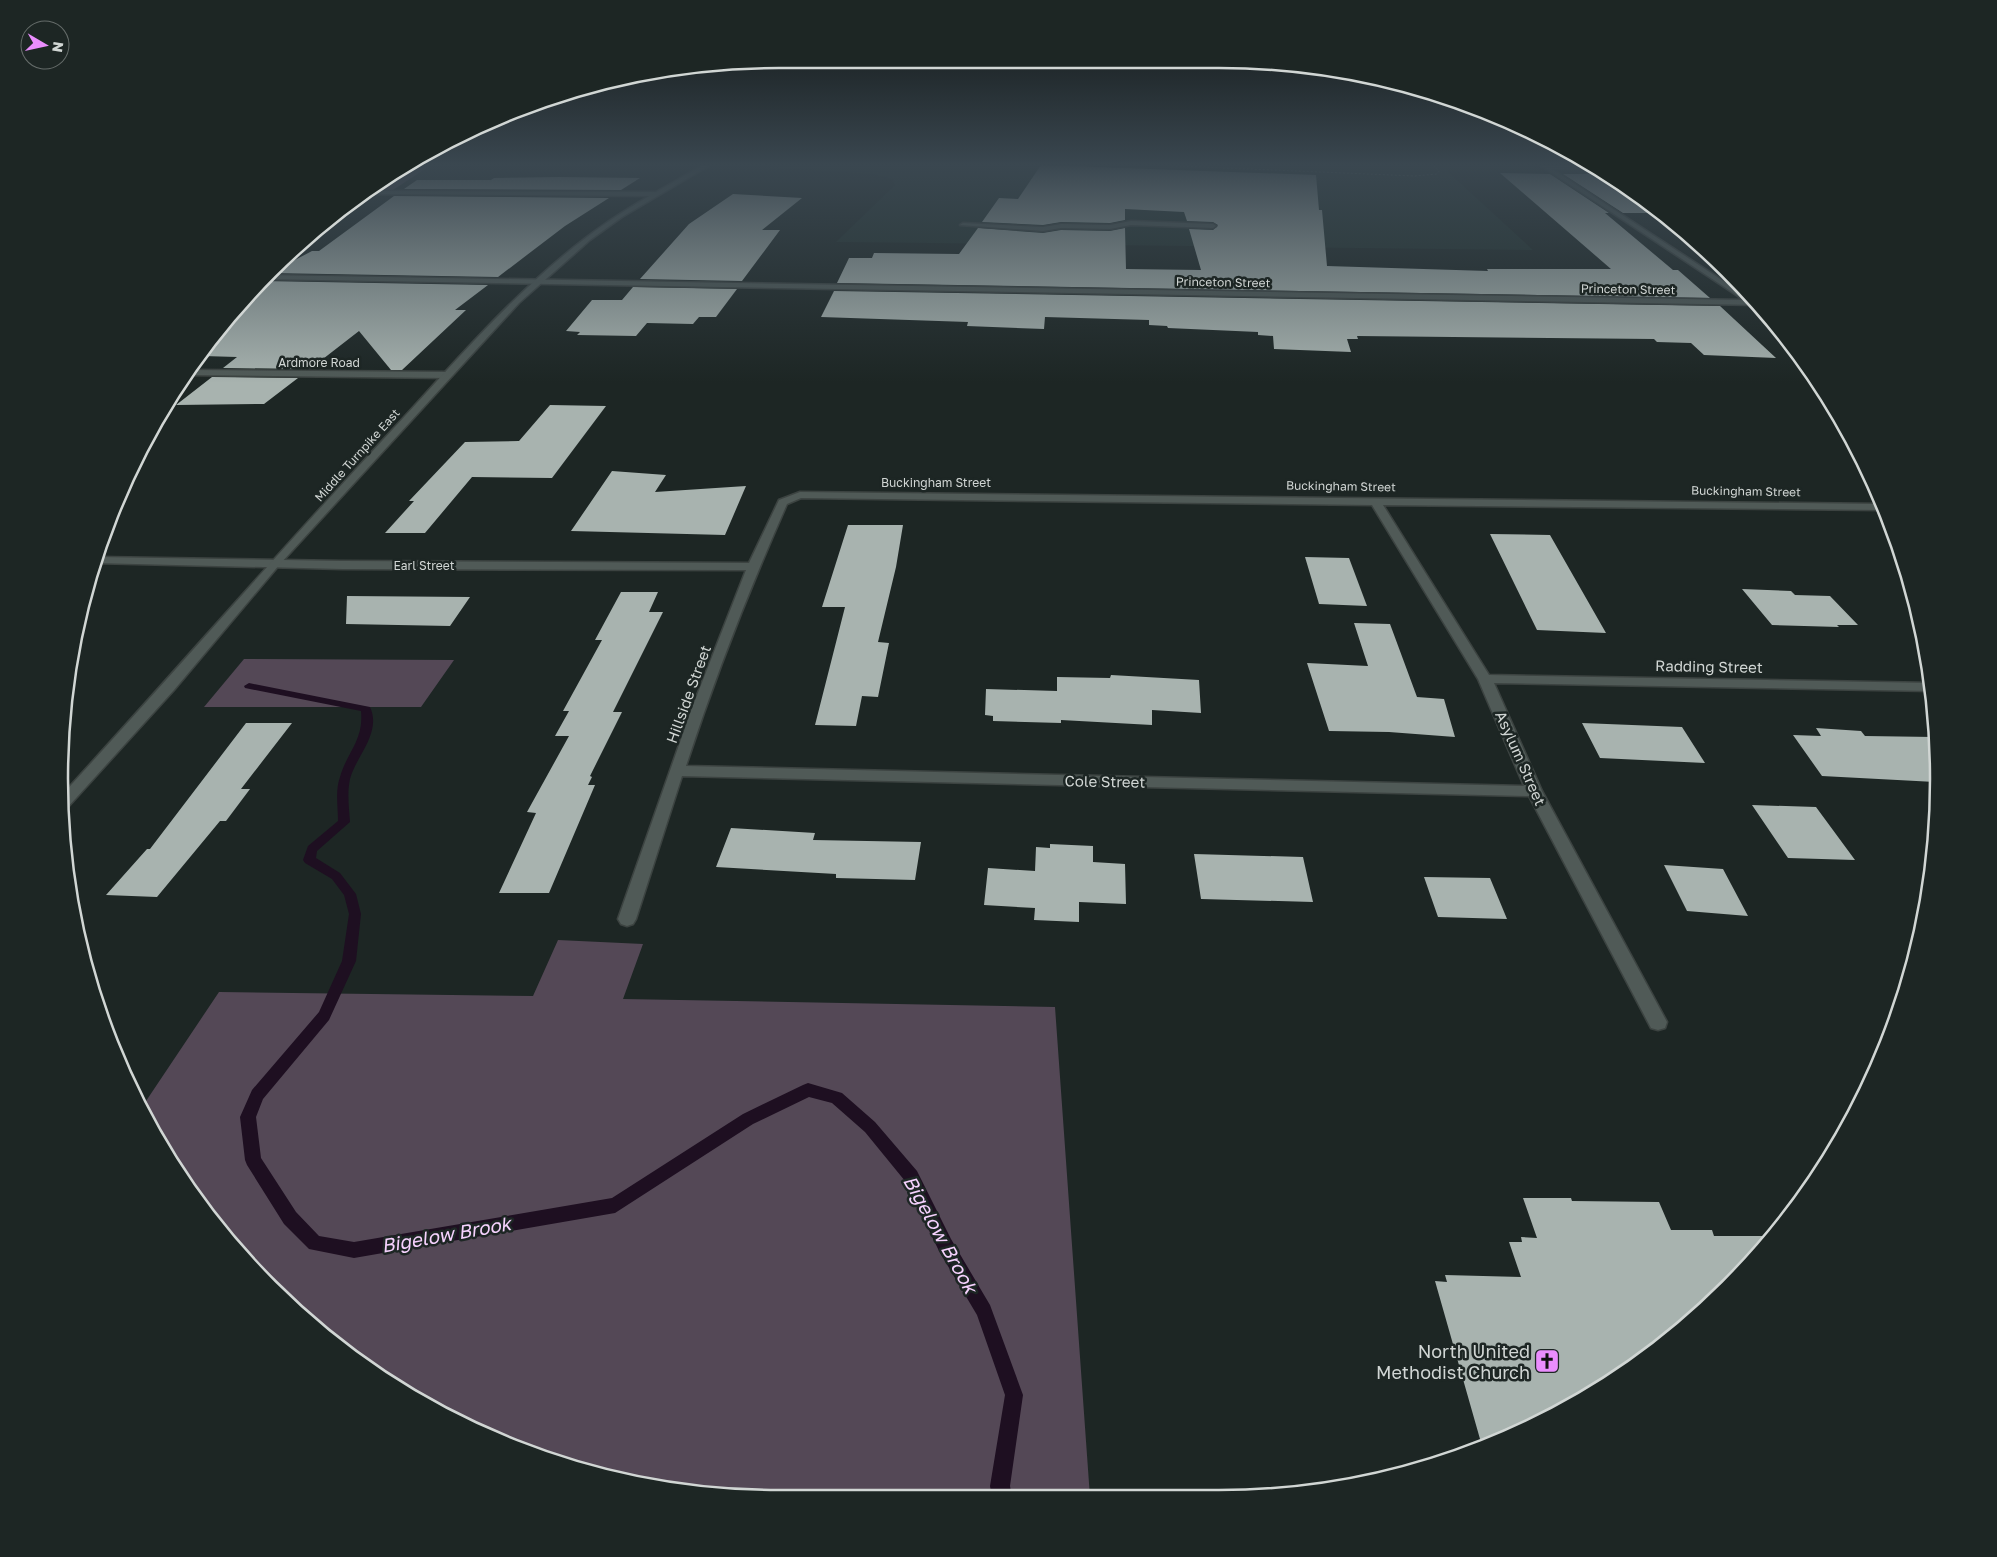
<svg xmlns="http://www.w3.org/2000/svg" width="1997" height="1557" font-family="'Golos Text',sans-serif">
<style>
.built{fill:#22312d}
.green{fill:#544856}
.lines{fill:none;stroke-linecap:round;stroke-linejoin:round}
.stream{fill:#1e0f21;fill-rule:evenodd}
.building{fill:#a8b3af}
.lane-casing{stroke:#3c4341;stroke-width:3}
.street-casing{stroke:#3c4341;stroke-width:3}
.secondary-casing{stroke:#3c4341;stroke-width:3}
.path{stroke:#6e7674;stroke-width:1;stroke-dasharray:2 2;stroke-linecap:butt}
.lane{fill:#505a57;fill-rule:evenodd}
.street{fill:#505a57;fill-rule:evenodd}
.secondary{fill:#505a57;fill-rule:evenodd}
.labels{text-anchor:middle;dominant-baseline:central;stroke-width:5;stroke-linejoin:round;paint-order:stroke}
.far-street-label{font-size:12px;fill:#d1d6d4;stroke:#1d2624}
.street-label{font-size:15px;fill:#d1d6d4;stroke:#1d2624}
.near-poi-label{font-size:18px;fill:#d1d6d4;stroke:#1d2624;text-anchor:end}
.near-water-label{font-size:19px;font-style:italic;fill:#f6d2fe;stroke:#1d2624}
.rim{fill:none;stroke:#d1d6d4;stroke-width:2.5}
</style>
<rect width="100%" height="100%" fill="#1d2624"/>
<path class="built" d="M741,165h789l8,5h-92l87,80 -697,-8 59,-57 -2,-6 -20,-5z"/>
<path class="green" d="M406,165h25l-38,25h-20z
M244,659l210,1 -33,47h-217z
M558,940l85,4 -20,55 432,8 35,490 -312,1 -140,-14 -135,-41 -125,-66 -109,-90 -114,-148 -13,-32 77,-115 314,4z"/>
<g class="lines">
<path class="stream" d="M249,683l121,24c12,26 -14,49 -20,72 -3,14 -1,29 0,43l-33,29 -1,7 24,15 16,21 5,20 -5,47 -27,59 -66,79 -7,18 5,41 35,54 23,24 35,6 258,-44 131,-84 60,-29 5,-2 34,10 33,29 42,49 34,68 39,66 33,90 -13,91 2,11 -20,1 -2,-12 15,-91 -28,-80 -38,-64 -34,-70 -40,-49 -33,-29 -23,-6 -56,27 -138,89 -261,45 -45,-9 -25,-25 -37,-59 -2,-5 -5,-43 12,-27 67,-78 23,-51 7,-47 -5,-19 -12,-16 -27,-16 -2,-3 5,-14 30,-25c0,-15 -3,-30 2,-44 7,-25 24,-37 21,-66l-116,-23 -1,-2z"/>
</g>
<path class="building" d="M1041,165l275,10 3,35h3l5,56 161,5 -1,-2h124l-111,-96 50,1 59,39h-4l68,57h5l32,28 -873,-15 12,-25h23l2,-5 85,1 19,-26 65,5 18,-3 49,1 15,-3 1,41 75,1 -12,-41 24,1 5,-5 -5,-3 -26,-1 -3,-9 -59,-3v11l-15,3 -49,-1 -18,3 -61,-3 17,-24 19,1z
M1563,174h43l57,39h-40z
M494,178l65,-1 81,1 -19,12 -217,-1 13,-9h74z
M733,194l69,4 -40,32h18l-38,51 -102,-2 49,-55z
M394,196l215,2 -44,28 -67,51 -228,-4 42,-22h7z
M261,281h1l226,4 -33,25h11l-64,60h-11l-32,-39 -49,38 -87,-1 14,-11 -34,-1z
M633,287l104,2 -21,28h-17l-6,7 -46,-1 -11,13 -59,-1 3,-3 -14,-1 26,-31h30z
M834,291l886,15 56,52 -72,-3 -13,-12 -34,-1 -3,-3 -297,-3 1,3h-11l4,13 -77,-3 -1,-13 -15,-1v-3l-90,-4 -1,-2 -18,-1v-5l-104,-3 -1,12 -77,-3 1,-4 -147,-5z
M212,377l86,1 -34,26 -88,1z
M550,405l56,1 -54,72 -80,-1 -47,56h-40l29,-32h-5l56,-59 54,-1z
M612,471l54,4 -11,17 91,-6 -21,49 -154,-4z
M848,525h55l-7,42 -18,75 11,1 -11,54 -16,-1 -6,30 -41,-1 30,-118h-23z
M1490,534l60,1 56,98 -69,-3z
M1305,557l44,1 18,48 -48,-2z
M1742,589l49,2 4,4 35,1 28,29h-21l2,2 -67,-2z
M621,592h37l-9,20h14l-50,100h9l-32,64 2,1 -4,8h7l-46,108h-50l37,-80 -9,-1 42,-76h-14l14,-25h-6l39,-71h-7z
M347,596l123,1 -20,29 -104,-2z
M1354,623l36,1 27,73 27,2 11,38 -66,-5 -60,-1 -22,-68 61,3z
M1111,675l88,5 2,33 -49,-3v15l-91,-5v3l-68,-2v-5l-8,-1 1,-26 71,2v-14l53,1z
M246,723h46l-51,66h9l-24,32h-6l-63,76 -51,-2 41,-46h3z
M1582,723l100,4 23,36 -105,-5z
M1816,728l45,3 4,5 69,1 1,45 -113,-6 -29,-41 28,1z
M1752,805l64,2 39,53 -67,-2z
M731,828l84,5 -2,7 108,2 -6,38 -79,-2v-4l-120,-7z
M1050,844l43,2v16l32,2 1,40 -47,-2v20l-45,-2 1,-12 -51,-3 4,-37 47,3 1,-24 14,1z
M1194,854l109,3 10,45 -112,-3z
M1664,865l59,4 25,47 -61,-5z
M1424,877l66,1 17,41 -69,-2z
M1523,1198h48l1,3 87,1 12,28h41l2,6h57l-78,83 -114,83 -97,44 -47,-165 12,1 -2,-7 76,2 -12,-35h13l-1,-5 16,1z"/>
<g class="lines">
<defs>
<path id="lane" d="M1131,221l82,3 3,2 -3,2 -82,-3 -21,4 -49,-1 -18,3 -83,-6 3,-2 80,4 18,-3 49,1z"/>
<path id="street" d="M1540,165h54l4,3 -46,1 208,136 -1498,-26 3,-4 1479,25z
M372,191l283,1 3,2 -3,2 -288,-2z
M192,370l255,2 4,3 -4,3 -259,-3z
M800,492l1080,12 3,6 -500,-5 106,170 443,8v8l-438,-8 48,108 125,231 -2,6 -7,2 -7,-2 -122,-232 -847,-20 -46,143 -3,5 -6,2 -6,-2 -3,-5 74,-211 54,-138 -404,-1 -247,-6 3,-6 244,4 407,2 30,-63zM801,498l571,7 106,174 46,107 -838,-20c29,-89 63,-176 101,-262z"/>
<path id="secondary" d="M703,165h7l-88,52 -32,23 -71,63 -239,261 -106,126 -107,118 -4,1 -2,-13c112,-122 220,-247 333,-368 61,-66 120,-136 193,-191 36,-28 77,-49 116,-72z"/>
</defs>
<use href="#lane" class="lane-casing"/>
<use href="#street" class="street-casing"/>
<use href="#secondary" class="secondary-casing"/>
<path class="path" d="M1155,165l260,11 22,-2 2,-3 -6,-6"/>
<use href="#lane" class="lane"/>
<use href="#street" class="street"/>
<use href="#secondary" class="secondary"/>
</g>
<linearGradient id="sky" x2="0" y2="1"><stop stop-color="#101514"/><stop offset="0.43" stop-color="#3a4750"/><stop offset="1" stop-color="#3a4750" stop-opacity="0"/></linearGradient>
<rect width="1997" height="383" fill="url(#sky)"/>
<defs>
<symbol id="church-square" viewBox="-11 -11 22 22"><rect x="-9" y="-9" width="18" height="18" rx="4" fill="#ea8dfd" stroke="#1d2624"/><path d="M-1.2-6h2.4v3.5h3.3v2.4h-3.3V6h-2.4V-.1h-3.3v-2.4h3.3Z" fill="#111"/></symbol>
</defs>
<g fill-rule="evenodd">
<use href="#church-square" x="1533" y="1347" width="28" height="28"/>
</g>
<g class="labels">
<g class="far-street-label">
<text transform="translate(1223 282) rotate(1)">Princeton Street</text>
<text transform="translate(1628 289) rotate(1)">Princeton Street</text>
<text x="319" y="362">Ardmore Road</text>
<text transform="translate(357 455) rotate(-48)">Middle Turnpike East</text>
<text x="936" y="482">Buckingham Street</text>
<text transform="translate(1341 486) rotate(1)">Buckingham Street</text>
<text transform="translate(1746 491) rotate(1)">Buckingham Street</text>
<text x="424" y="565">Earl Street</text>
</g>
<g class="street-label">
<text transform="translate(1709 666) rotate(1)">Radding Street</text>
<text transform="translate(688 694) rotate(-70)">Hillside Street</text>
<text transform="translate(1521 758) rotate(66)">Asylum Street</text>
<text transform="translate(1105 781) rotate(1)">Cole Street</text>
</g>
<g class="near-poi-label">
<text x="1530" y="1351">North United<tspan x="1530" dy="21">Methodist Church</tspan></text>
</g>
<g class="near-water-label">
<text transform="translate(446 1234) rotate(-10)">Bigelow Brook</text>
<text transform="translate(941 1234) rotate(61)">Bigelow Brook</text>
</g>
</g>
<path d="M0 0H1997V1557H0ZM779 68H1219A711 711 0 0 1 1930 779V779A711 711 0 0 1 1219 1490H779A711 711 0 0 1 68 779V779A711 711 0 0 1 779 68Z" fill="#1d2624" fill-rule="evenodd"/>
<path class="rim" d="M779 68H1219A711 711 0 0 1 1930 779V779A711 711 0 0 1 1219 1490H779A711 711 0 0 1 68 779V779A711 711 0 0 1 779 68Z"/>
<g transform="translate(45 45) rotate(99)"><circle r="24" fill="#1d2624" stroke="#656c6a"/>
<path d="M0-4L9 19L0 12L-9 19Z" fill="#ea8dfd"/>
<text y="-8" font-size="14" font-weight="bold" text-anchor="middle" fill="#d1d6d4">N</text>
</g>
</svg>
